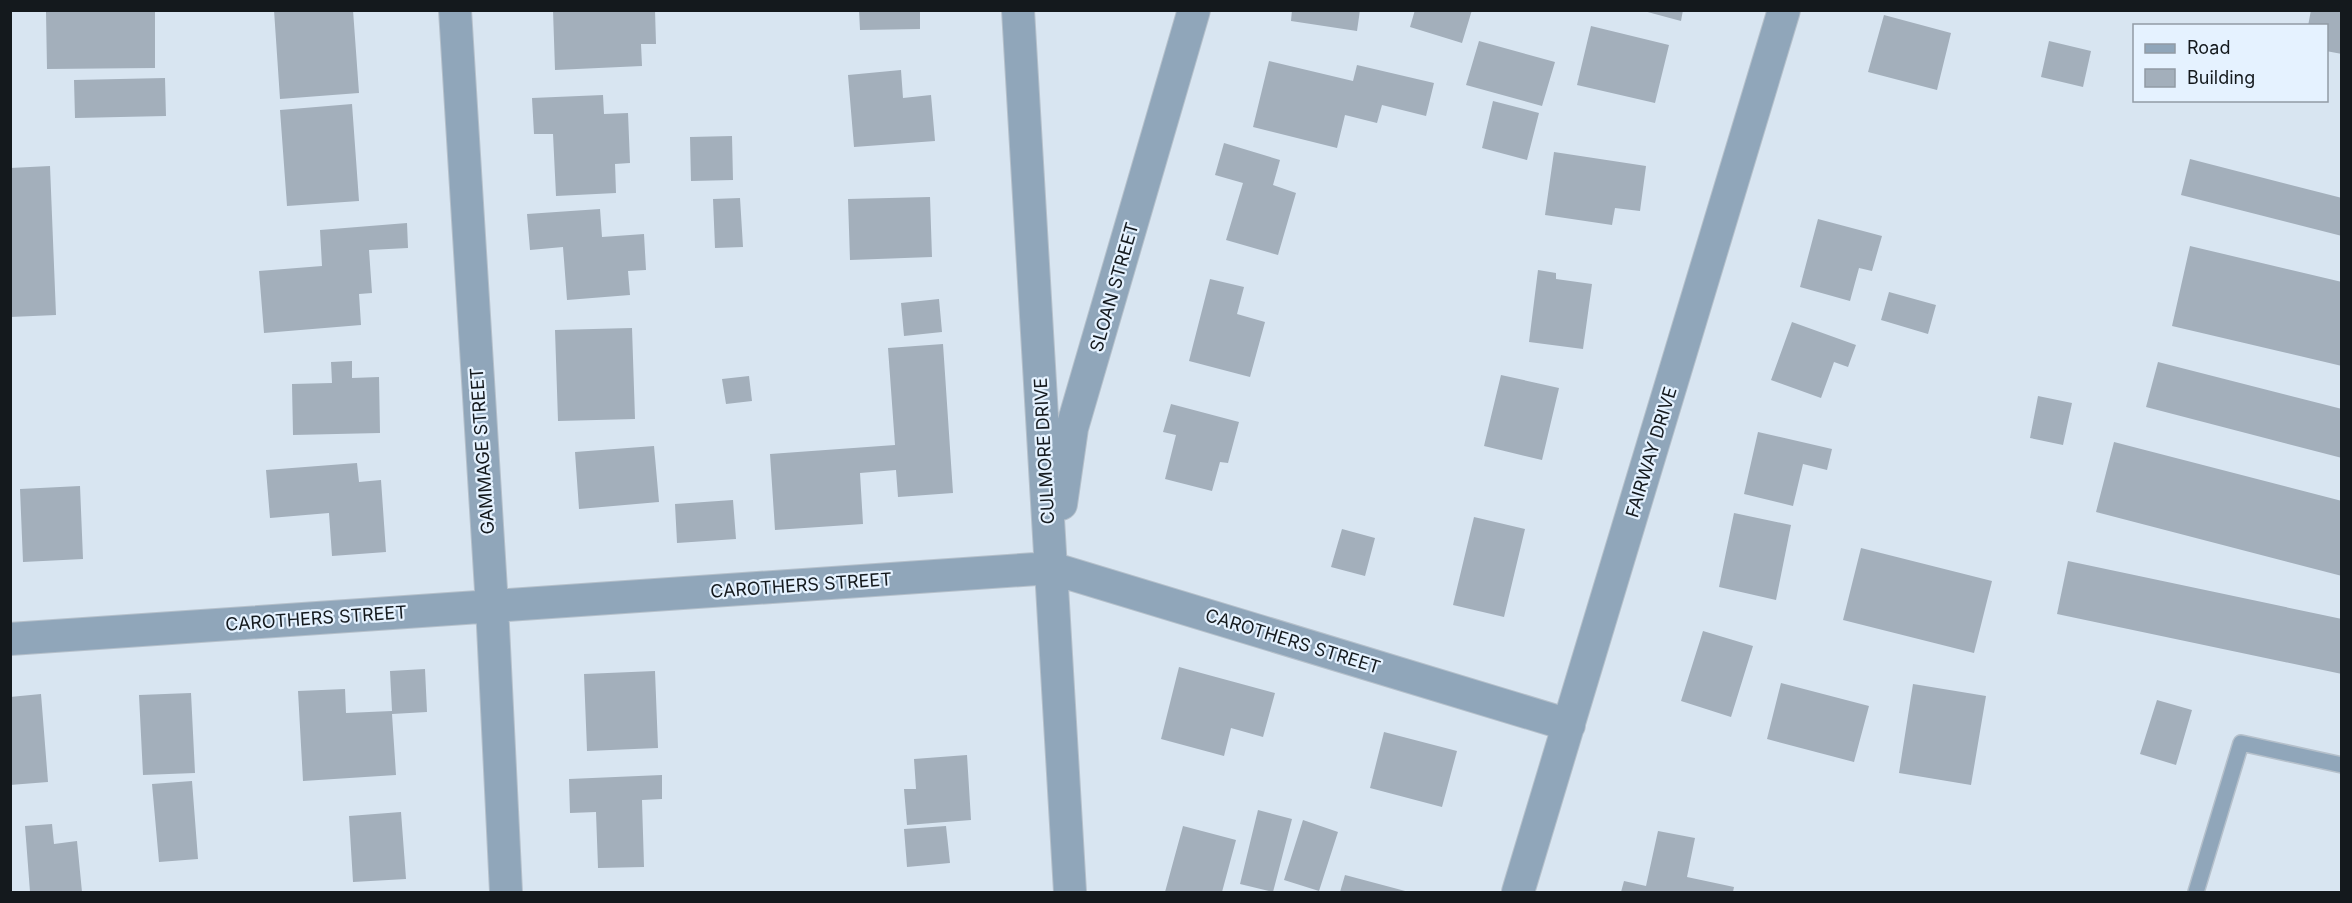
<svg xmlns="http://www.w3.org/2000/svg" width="2352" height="903" font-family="Inter,sans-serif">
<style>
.building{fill:#a3afbb}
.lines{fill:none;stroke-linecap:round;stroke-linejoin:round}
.lane-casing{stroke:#b5c0cb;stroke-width:18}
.street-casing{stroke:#b5c0cb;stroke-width:34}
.lane{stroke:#90a6ba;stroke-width:15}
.street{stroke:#90a6ba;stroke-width:32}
.labels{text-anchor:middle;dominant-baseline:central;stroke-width:4.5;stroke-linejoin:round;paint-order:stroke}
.street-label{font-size:18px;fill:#14191d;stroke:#e5f2ff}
</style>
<rect width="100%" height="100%" fill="#d8e5f1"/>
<path class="building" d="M274,10h79l6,83 -79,6z
M553,10h102l1,34h-15l1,22 -87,4z
M859,10h61v19l-60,1z
M1292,10h68l-3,21 -66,-10z
M1415,10h57l-10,33 -52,-16z
M1640,10h43l-2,11z
M2311,10h31v44l-16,-3v-25h-18z
M155,11v57l-108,1 -1,-57z
M1884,15l67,18 -14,57 -69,-18z
M1591,26l78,19 -14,58 -78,-18z
M1479,41l76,21 -13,44 -76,-21z
M2049,41l42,10 -8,36 -42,-10z
M1269,61l84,20 4,-16 77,18 -8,33 -44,-11 -5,18 -32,-8 -8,33 -84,-21z
M901,70l2,28 28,-3 4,46 -81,6 -6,-72z
M165,78l1,38 -91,2 -1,-38z
M603,95l1,19 24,-1 2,50 -15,1 1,29 -60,3 -3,-62h-19l-2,-36z
M1493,101l46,12 -12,47 -45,-12z
M352,104l7,97 -72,5 -7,-96z
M732,136l1,44 -42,1 -1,-44z
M1224,143l56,17 -7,25 23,8 -18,62 -52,-15 17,-57 -28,-8z
M1554,152l92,14 -6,45 -25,-3 -3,17 -67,-10z
M2190,159l152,39v38l-161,-41z
M50,166l6,149 -46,2v-149z
M930,197l2,60 -82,3 -2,-61z
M740,198l3,49 -28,1 -2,-49z
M600,209l2,28 42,-3 2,36 -18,1 2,24 -63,5 -4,-53 -33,3 -3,-36z
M1818,219l64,17 -10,35 -13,-3 -9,33 -50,-14z
M407,223l1,25 -39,2 3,43 -13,1 2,31 -97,8 -5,-62 63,-5 -2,-36z
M2190,246l152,36v84l-170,-40z
M1538,270l18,3v6l36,5 -9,65 -54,-7z
M1210,279l34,8 -7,27 28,8 -15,55 -61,-16z
M1889,292l47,13 -8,29 -47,-14z
M939,299l3,33 -38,4 -3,-33z
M1792,322l64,23 -8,22 -14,-5 -13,36 -50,-18z
M632,328l3,91 -77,2 -3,-91z
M943,344l10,149 -55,4 -2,-27 -36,3 3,51 -88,6 -5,-76 125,-9 -7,-97z
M352,361v17l27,-1 1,56 -87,2 -1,-51 40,-1 -1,-21z
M2158,362l184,47v49l-196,-51z
M1501,375l58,13 -17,72 -58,-14z
M749,376l3,25 -26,3 -4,-25z
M2038,396l34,7 -9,42 -33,-7z
M1171,404l68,18 -11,41 -8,-1 -8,29 -47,-12 11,-44 -13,-3z
M1758,432l74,17 -5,21 -24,-6 -10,42 -49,-12z
M2114,442l228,59v75l-246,-64z
M654,446l5,56 -80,7 -4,-57z
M357,463l2,19 22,-2 5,72 -54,4 -3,-43 -59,5 -4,-48z
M80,486l3,73 -60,3 -3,-73z
M733,500l3,39 -59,4 -2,-39z
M1734,513l57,12 -15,75 -57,-13z
M1474,517l51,12 -21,88 -51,-12z
M1342,529l33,9 -10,38 -34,-9z
M1861,548l131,33 -18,72 -131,-33z
M2068,561l274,58v55l-285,-60z
M1703,631l50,15 -22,71 -50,-16z
M1179,667l96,26 -12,44 -32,-9 -7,28 -63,-17z
M425,669l2,43 -35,2 4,61 -93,6 -5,-90 47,-2 1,24 46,-2 -2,-40z
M655,671l3,77 -71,3 -3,-77z
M1781,683l88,23 -15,56 -87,-23z
M1913,684l73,12 -15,89 -72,-12z
M191,693l4,80 -52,2 -4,-80z
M41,694l7,88 -38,3v-88z
M2157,700l35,10 -16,55 -36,-11z
M1384,732l73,19 -15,56 -72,-19z
M967,755l4,65 -64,5 -3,-36h12l-2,-30z
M662,775v24l-20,1 2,67 -46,1 -2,-56 -26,1 -1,-34z
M192,781l6,78 -39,3 -7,-78z
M1258,810l34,9 -19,73 -33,-8z
M401,812l5,67 -53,3 -4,-66z
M1303,820l35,12 -19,59 -35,-11z
M52,824l2,20 23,-3 5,51h-52l-5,-66z
M946,826l4,37 -43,4 -3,-38z
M1183,826l53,14 -14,52h-57z
M1658,831l37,7 -8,39 47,10 -1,5h-112l3,-11 22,5z
M1345,875l64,17h-69z"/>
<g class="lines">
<defs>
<path id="lane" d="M2196,892l45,-149 101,22"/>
<path id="street" d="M455,10l37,596 14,286
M1018,10l52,882
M1061,504l11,-76 122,-418
M10,639l1041,-71 518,157
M1518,892l266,-882"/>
</defs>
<use href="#lane" class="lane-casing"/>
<use href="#street" class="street-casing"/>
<use href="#lane" class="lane"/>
<use href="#street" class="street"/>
</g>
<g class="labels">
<g class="street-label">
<text transform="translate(1114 287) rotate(-74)">SLOAN STREET</text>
<text transform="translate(482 451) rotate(-94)">GAMMAGE STREET</text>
<text transform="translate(1044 451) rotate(-93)">CULMORE DRIVE</text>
<text transform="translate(1651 452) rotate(-73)">FAIRWAY DRIVE</text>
<text transform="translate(801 585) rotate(-4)">CAROTHERS STREET</text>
<text transform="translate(316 618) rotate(-4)">CAROTHERS STREET</text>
<text transform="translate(1293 641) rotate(17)">CAROTHERS STREET</text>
</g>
</g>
<rect width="2352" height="903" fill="none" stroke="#14191d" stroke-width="24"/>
<rect x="2133" y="24" width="195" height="78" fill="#e5f2ff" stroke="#919ba5" stroke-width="1.5"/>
<rect x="2145" y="44" width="30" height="9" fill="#90a6ba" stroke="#919ba5" stroke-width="1.5"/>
<text x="2187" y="54" font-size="18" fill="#14191d">Road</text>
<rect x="2145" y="69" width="30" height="18" fill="#a3afbb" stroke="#919ba5" stroke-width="1.5"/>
<text x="2187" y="84" font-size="18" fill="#14191d">Building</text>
</svg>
